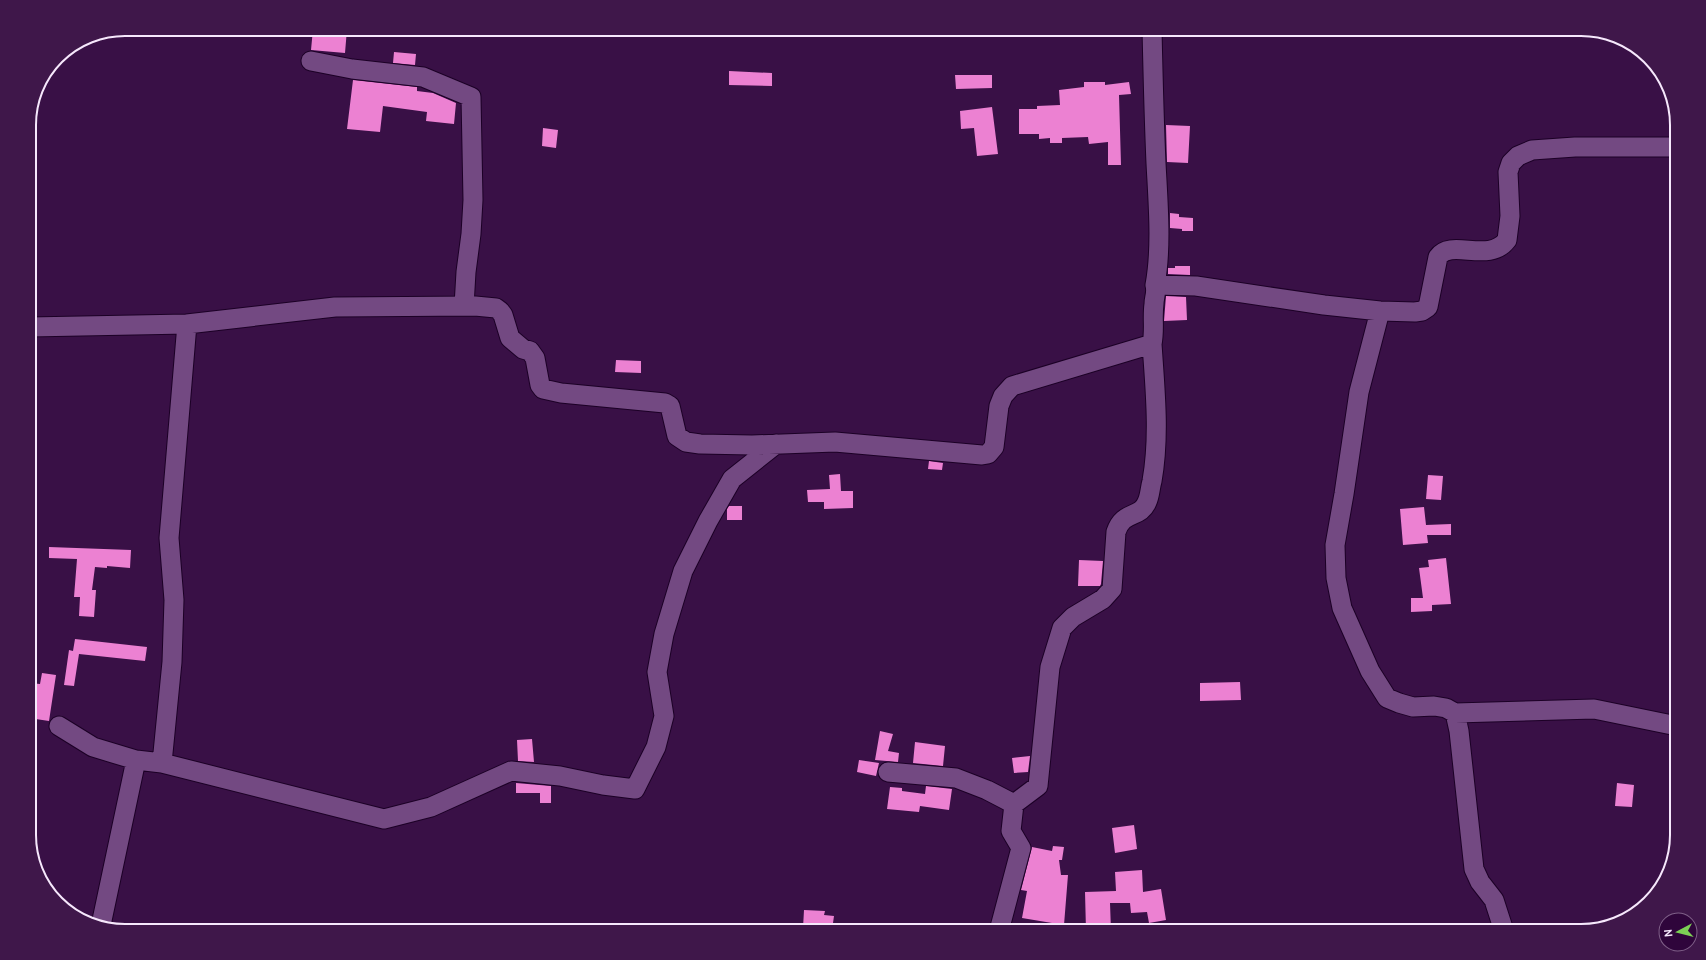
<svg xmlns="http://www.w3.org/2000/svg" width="1706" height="960" font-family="Cabin,sans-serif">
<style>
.building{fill:#ec81d2}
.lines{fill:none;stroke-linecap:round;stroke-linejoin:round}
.minor-casing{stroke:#1c0026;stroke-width:21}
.minor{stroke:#734982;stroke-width:19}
.rim{fill:none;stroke:#f6e8fc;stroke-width:2}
</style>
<rect width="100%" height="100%" fill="#391046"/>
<path class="building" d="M313,29h34l-2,24 -34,-3z
M394,52l22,2 -1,11 -22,-2z
M729,71l43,2v13l-43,-1z
M955,75h37v13l-36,1z
M353,80l64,7v4l16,2 23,10 -2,21 -28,-3 1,-9 -44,-6 -3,26 -33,-3z
M1084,82h21v3l24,-3 2,12 -12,1 2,70h-13v-23l-19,2 -1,-7 -26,1v5h-12v-5l-11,1v-5h-20v-25h18v-3l23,-1 -1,-15 25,-3z
M992,107l6,47 -21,2 -3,-28 -13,1 -1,-18z
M1166,125l24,1 -2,37 -21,-1z
M543,128l15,2 -2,18 -14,-2z
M1170,213l9,1v3l14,1v13h-11v-2l-12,-1z
M1175,266h15v9l-22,-1v-6h7z
M1166,296l20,1 1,23 -23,1z
M616,360l25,1v12l-26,-1z
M929,461l14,2 -1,7 -14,-1z
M840,474l1,17h12v17l-29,1v-7h-16l-1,-12 23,-1 -1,-14z
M1428,475l15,1 -2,24 -15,-1z
M729,506h13v14h-15v-11z
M1424,507l2,18 25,-1v11h-24l1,8 -25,2 -3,-36z
M49,547l82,3 -1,18 -23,-2v2l-12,-1 -3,23h4l-2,27 -15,-1 1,-19h-6l3,-38 -28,-1z
M1446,558l5,46 -19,1v6l-21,1v-14h12l-4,-30 10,-1 -1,-7z
M1079,560l24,1 -2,23 -1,2h-22z
M75,639l72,8 -2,14 -66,-7 -5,32 -10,-1 5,-35 4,1z
M42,673l14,2 -7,46 -20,-3v-35l11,1z
M1240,682l1,18 -41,1v-18z
M880,731l13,3 -5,17 11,2 -1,9 -23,-2z
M532,739l2,23 -16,-1 -1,-21z
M915,742l30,4 -2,20 -30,-3z
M1030,756l-2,16 -14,1 -2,-15z
M859,760l20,3 -3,13 -19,-4z
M516,783l35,3v17h-11v-10h-24z
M1617,783l17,2 -2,22 -17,-1z
M926,786l26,3 -3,21 -29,-4 -1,6 -32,-3 3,-22 12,1v3l23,3z
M1134,825l3,24 -22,4 -3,-25z
M1053,846l11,1 -2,13h-3l2,15h7l-4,50 -42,-7 5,-27 -6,-1 11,-43 20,4z
M1142,870l1,22 18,-3 5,31 -17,3 -2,-11 -16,1 -1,-10h-20l1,28h-25l-1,-39 31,-1 -1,-19z
M804,910l21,1 -1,4 10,1 -2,14 -29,-2z"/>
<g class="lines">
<defs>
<path id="minor" d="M1152,29c1,45 2,90 4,134 2,39 6,84 -1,122
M311,61l41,8 71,8 48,20 2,103 -2,34 -5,38 -2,34
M1380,311l-21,81 -15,102 -9,51 1,33 6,30 28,63 17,27 12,5 14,4 21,-1 12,2 9,5 4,18 15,138 6,13 14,18 10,31
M29,327l158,-3
M1455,713l139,-4 83,17
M59,726l34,21 43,13
M162,763l222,56 47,-12 80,-36 49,5 43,9 32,4 21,-42 8,-31 -7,-44 7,-38 19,-63 25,-50 24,-42 44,-35
M888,772l68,6 31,12 27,14
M101,925l35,-165 26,3 10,-101 2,-62 -5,-62 18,-214 148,-17 140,-1 21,2 4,3 3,4 7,23 13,11 7,2 5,7 5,27 3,4 18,4 104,10 5,3 7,30 9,6 14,2 52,1 83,-3 147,13 6,-1 6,-7 5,-41 4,-10 9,-10 140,-42c3,-14 0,-26 2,-40 0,-7 3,-11 1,-19l41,1 128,19 56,6 35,1 7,-1 6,-4 10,-50c13,-19 51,7 69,-17l3,-24 -2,-44 3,-9 7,-7 14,-6 43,-3h102
M999,931l22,-83 -10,-17 3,-27 24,-18 12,-119 12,-39 11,-11 30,-18 9,-10 4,-57c7,-22 24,-13 31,-30 3,-6 3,-14 5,-21 8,-45 3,-92 0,-137"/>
</defs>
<use href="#minor" class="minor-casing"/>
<use href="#minor" class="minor"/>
</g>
<path d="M0 0H1706V960H0ZM125 36H1581A89 89 0 0 1 1670 125V835A89 89 0 0 1 1581 924H125A89 89 0 0 1 36 835V125A89 89 0 0 1 125 36Z" fill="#3f174a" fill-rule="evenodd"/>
<path class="rim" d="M125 36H1581A89 89 0 0 1 1670 125V835A89 89 0 0 1 1581 924H125A89 89 0 0 1 36 835V125A89 89 0 0 1 125 36Z"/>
<g transform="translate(1678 932) rotate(263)"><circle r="19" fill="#2f053b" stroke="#7f6088"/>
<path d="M0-3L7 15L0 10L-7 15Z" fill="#7cd155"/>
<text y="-6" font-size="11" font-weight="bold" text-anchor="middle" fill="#f6e8fc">N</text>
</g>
</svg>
